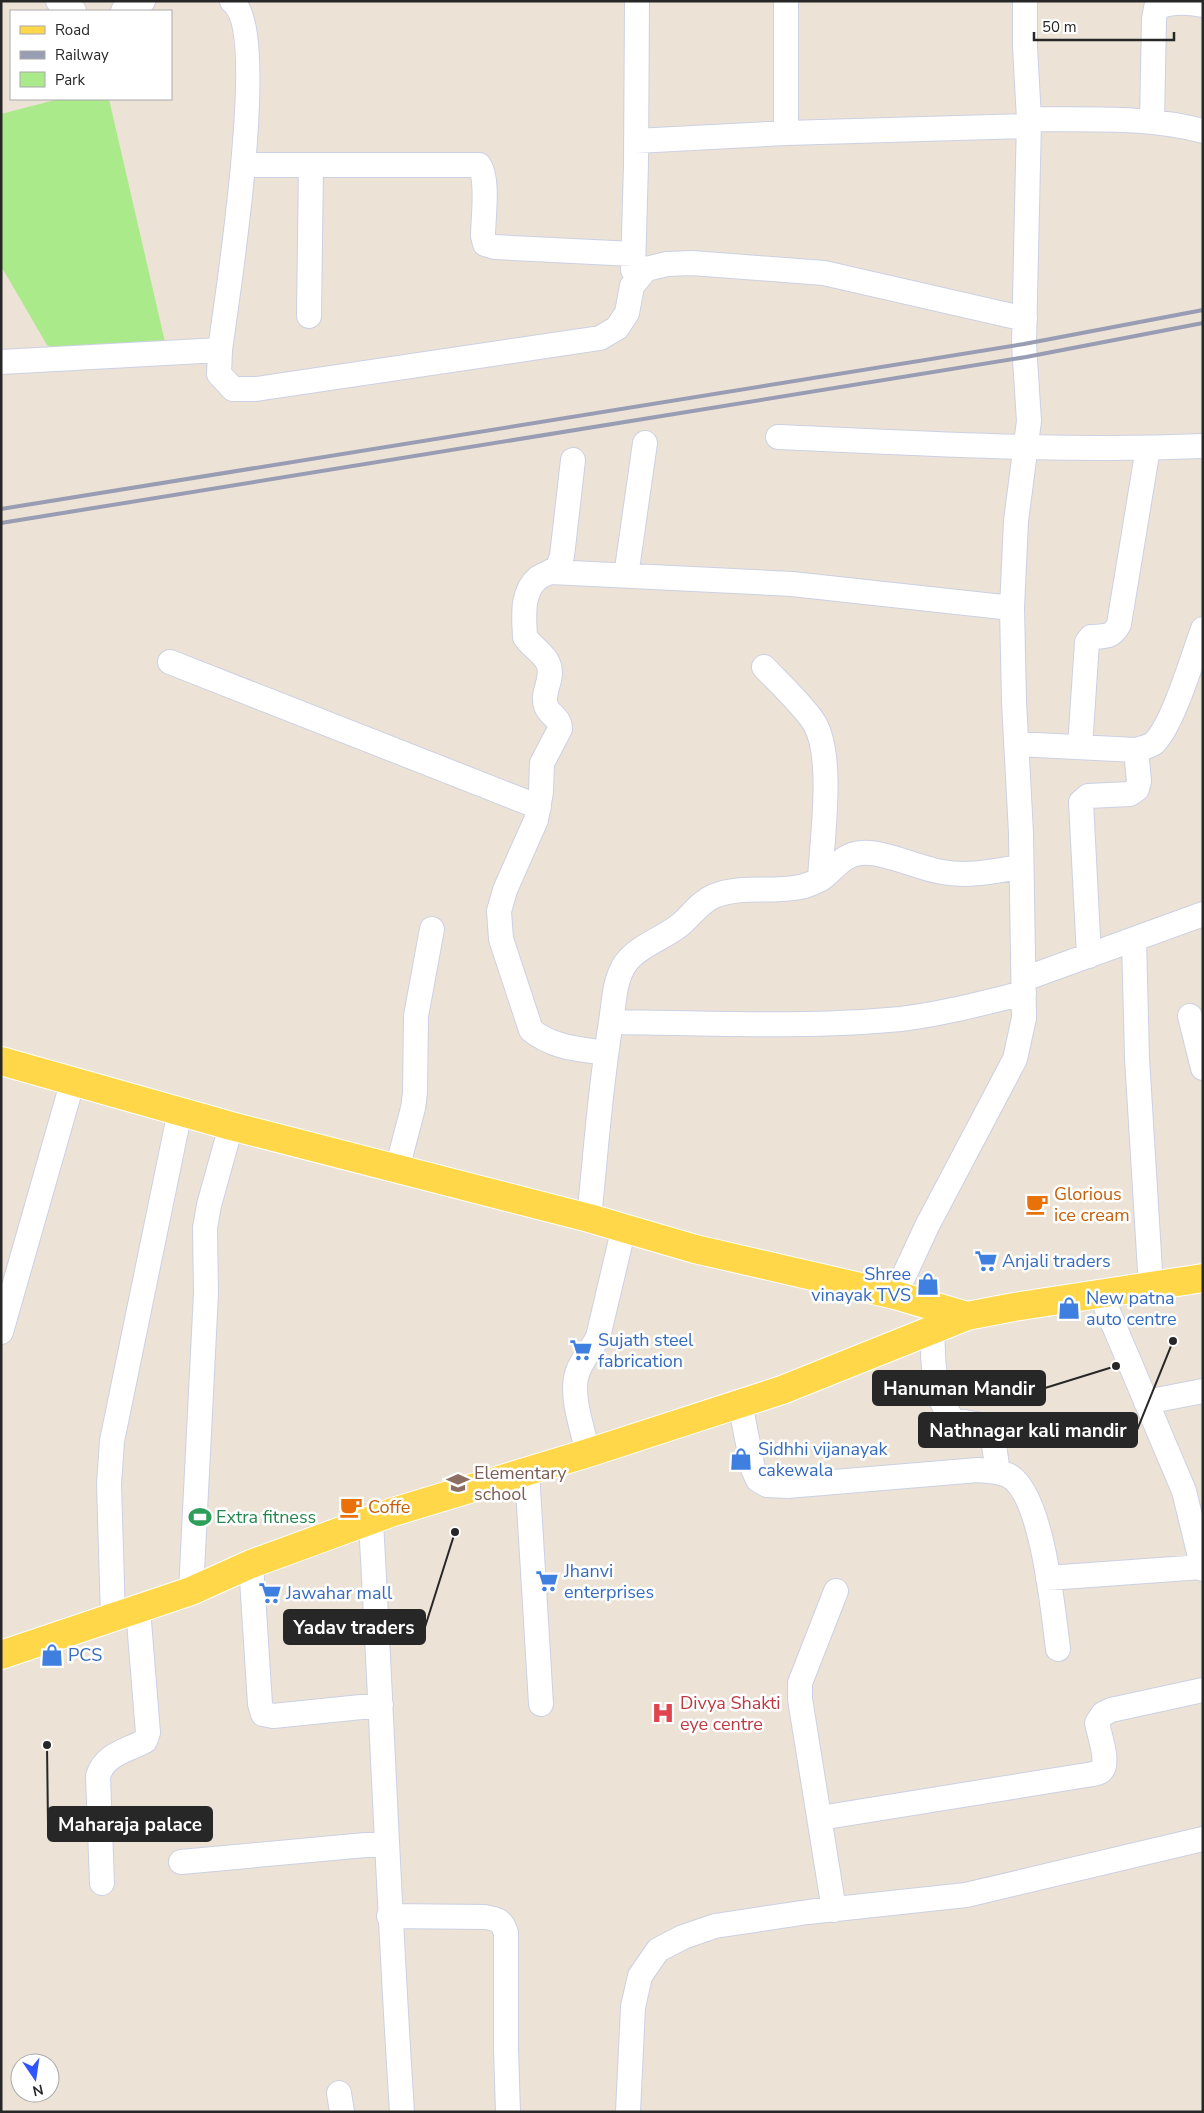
<svg xmlns="http://www.w3.org/2000/svg" width="1204" height="2113" font-family="'Nunito Sans',sans-serif">
<style>
.green{fill:#aaea8b}
.lines{fill:none;stroke-linecap:round;stroke-linejoin:round}
.minor-casing{stroke:#ccd0e3;stroke-width:26}
.major-casing{stroke:#fff;stroke-width:30}
.minor{stroke:#fff;stroke-width:24}
.major{stroke:#ffd748;stroke-width:28}
.rail{stroke:#999db4;stroke-width:4}
.labels{text-anchor:middle;dominant-baseline:central;stroke-width:5;stroke-linejoin:round;paint-order:stroke}
.food-label{font-size:18px;fill:#c56008;stroke:#fff;text-anchor:start}
.shop-label{font-size:18px;fill:#366cbe;stroke:#fff;text-anchor:start}
.education-label{font-size:18px;fill:#785e54;stroke:#fff;text-anchor:start}
.leisure-label{font-size:18px;fill:#27864d;stroke:#fff;text-anchor:start}
.health-label{font-size:18px;fill:#be3a42;stroke:#fff;text-anchor:start}
.leader{fill:none;stroke:#272727;stroke-width:2}
.callout-dot{fill:#272727;stroke:#fff;stroke-width:2}
.callout{fill:#272727;stroke:#272727;stroke-width:2}
.callout-label{font-size:19px;text-anchor:middle;font-weight:bold;fill:#fff}
</style>
<rect width="100%" height="100%" fill="#ece3d6"/>
<path class="green" d="M59,99h50l56,243 -92,15 -26,-12 -46,-79v-152z"/>
<g class="lines">
<defs>
<path id="minor" d="M58,1l16,10
M232,1c38,30 -5,296 -12,349l-1,24 14,15h23l344,-51 17,-10 10,-15 5,-27 14,-17 21,-5 25,-1 132,10 201,46
M786,1v132
M123,11l20,-10
M1029,119c57,1 118,-3 174,12
M1152,122l2,-103 2,-11c15,-7 31,-6 47,-3
M636,141l150,-8 242,-7
M244,165h235c10,14 4,53 4,71l2,8 10,3 138,7
M633,270l3,-106 1,-163
M309,316l2,-151
M1,362l219,-12
M778,437c142,6 283,15 425,9
M573,460l-11,96 -4,11c-6,5 -14,7 -20,11 -17,14 -14,39 -13,59 6,9 19,17 23,26 7,15 -7,29 -2,43 4,10 14,11 14,23l-18,34 -1,29 -5,28 -31,70 -6,21 2,28 30,91c22,18 48,19 75,23
M551,572l241,12 220,24
M626,576l19,-133
M170,662l369,145
M764,667c14,15 41,40 51,57 19,34 7,115 5,155
M1016,744l120,6c5,-2 13,-3 18,-7 19,-18 39,-87 49,-114
M1080,747l7,-105 4,-5c14,-1 21,1 28,-13l29,-176
M1134,940l3,118 14,229
M1089,956l-8,-154 7,-6 42,-2 7,-5 2,-8 -3,-31
M1024,979l179,-65
M1190,1016l13,52
M611,1022c95,1 195,6 290,-3 41,-5 82,-16 123,-26
M397,1169l16,-61 2,-15 1,-77 16,-87
M589,1218c7,-66 11,-131 22,-196 3,-19 3,-41 14,-58 13,-18 37,-25 55,-39 11,-9 20,-23 34,-29 27,-11 57,-3 86,-9 6,-1 15,-5 21,-8 13,-9 22,-25 40,-26 23,-2 57,15 81,19 26,5 53,-1 78,-5
M895,1295l32,-69 88,-167 9,-41 -3,-185 -7,-131 -2,-94 4,-87 13,-100 -5,-77 5,-225 -4,-72v-46
M1101,1295l83,196 19,78
M932,1330c2,35 -1,61 21,90l34,6 5,6 6,40
M1,1332l72,-252
M1146,1402l57,-11
M740,1403l13,66 5,11 9,5 20,1 191,-16c10,1 24,1 33,7 32,22 42,134 47,172
M588,1453c-5,-23 -19,-60 -10,-82 5,-13 14,-22 20,-34l26,-110
M527,1472l14,232
M371,1522c11,197 18,393 31,590
M251,1564l9,140 3,10 10,2 108,-11
M1048,1578l154,-11
M191,1591l15,-298 -1,-65 4,-23 22,-79
M113,1617l-4,-133 3,-43 68,-330
M820,1818l273,-44c3,-1 6,-1 8,-3 9,-7 -2,-37 -4,-48l6,-9 8,-4 92,-20
M181,1862l206,-19
M102,1883l-4,-107c7,-22 28,-25 47,-35l3,-8 -10,-124
M834,1910l-34,-211v-16l36,-92
M389,1916l96,1c12,2 17,3 21,16v116l2,63
M339,2093l3,19
M628,2112l5,-105 7,-31 18,-26 25,-13 32,-11 93,-14 158,-17 237,-56"/>
<path id="major" d="M1,1061l230,65 358,92 106,31 200,46 72,21
M1,1655l190,-64 60,-27 142,-52 195,-59 194,-63 185,-74 47,-9 189,-29"/>
</defs>
<use href="#minor" class="minor-casing"/>
<use href="#major" class="major-casing"/>
<use href="#minor" class="minor"/>
<use href="#major" class="major"/>
<path class="rail" d="M1,509l1023,-165 179,-34
M1,523l1025,-166 177,-34"/>
</g>
<defs>
<symbol id="cafe-bare" viewBox="-9 -9 18 18"><path d="M-5.5-4.5H6V0H3Q3 3.5 0 3.5H-2.5Q-5.5 3.5-5.5 0ZM3-3.2v2h1.7v-2ZM-6 4.5H4V6H-6Z" fill="#e8710a" stroke="#fff" stroke-width="2.5" paint-order="stroke"/></symbol>
<symbol id="supermarket-bare" viewBox="-9 -9 18 18"><path d="M-6-5.5h2.5l.6 2H6L4.5 2H-2.5L-4.4-4H-6ZM-1.5 3.2a1.3 1.3 0 1 0 .1 0ZM3 3.2a1.3 1.3 0 1 0 .1 0Z" fill="#3f7fe0" stroke="#fff" stroke-width="2.5" paint-order="stroke"/></symbol>
<symbol id="shop-bare" viewBox="-9 -9 18 18"><path d="M-5-2.5h2.3a2.7 3.5 0 0 1 5.4 0H5L5.5 6h-11ZM-1.5-2.5h3a1.5 2.3 0 0 0-3 0Z" fill="#3f7fe0" stroke="#fff" stroke-width="2.5" paint-order="stroke"/></symbol>
<symbol id="school-bare" viewBox="-9 -9 18 18"><path d="M0-5L7-2L0 1L-7-2ZM-4 1L0 2.5L4 1V4Q0 6-4 4Z" fill="#8d6e63" stroke="#fff" stroke-width="2.5" paint-order="stroke"/></symbol>
<symbol id="stadium-bare" viewBox="-9 -9 18 18"><path d="M0-5a6.5 5 0 1 0 0 10a6.5 5 0 1 0 0-10ZM-3.5-1.8h7v3.6h-7Z" fill="#2e9e5b" stroke="#fff" stroke-width="2.5" paint-order="stroke"/></symbol>
<symbol id="hospital-bare" viewBox="-9 -9 18 18"><path d="M-5-5h3v3.5h4V-5h3V5h-3V1.5h-4V5h-3Z" fill="#e0444e" stroke="#fff" stroke-width="2.5" paint-order="stroke"/></symbol>
</defs>
<g fill-rule="evenodd">
<use href="#cafe-bare" x="1021" y="1188" width="32" height="32"/>
<use href="#supermarket-bare" x="970" y="1245" width="32" height="32"/>
<use href="#shop-bare" x="912" y="1268" width="32" height="32"/>
<use href="#shop-bare" x="1053" y="1292" width="32" height="32"/>
<use href="#supermarket-bare" x="565" y="1334" width="32" height="32"/>
<use href="#shop-bare" x="725" y="1443" width="32" height="32"/>
<use href="#school-bare" x="442" y="1467" width="32" height="32"/>
<use href="#cafe-bare" x="335" y="1491" width="32" height="32"/>
<use href="#stadium-bare" x="184" y="1501" width="32" height="32"/>
<use href="#supermarket-bare" x="531" y="1565" width="32" height="32"/>
<use href="#supermarket-bare" x="254" y="1577" width="32" height="32"/>
<use href="#shop-bare" x="36" y="1639" width="32" height="32"/>
<use href="#hospital-bare" x="647" y="1697" width="32" height="32"/>
</g>
<g class="labels">
<g class="food-label">
<text x="1054" y="1194">Glorious<tspan x="1054" dy="21">ice cream</tspan></text>
<text x="368" y="1507">Coffe</text>
</g>
<g class="shop-label">
<text x="1002" y="1261">Anjali traders</text>
<text x="911" y="1274" text-anchor="end">Shree<tspan x="911" dy="21">vinayak TVS</tspan></text>
<text x="1086" y="1298">New patna<tspan x="1086" dy="21">auto centre</tspan></text>
<text x="598" y="1340">Sujath steel<tspan x="598" dy="21">fabrication</tspan></text>
<text x="758" y="1449">Sidhhi vijanayak<tspan x="758" dy="21">cakewala</tspan></text>
<text x="564" y="1571">Jhanvi<tspan x="564" dy="21">enterprises</tspan></text>
<text x="286" y="1593">Jawahar mall</text>
<text x="68" y="1655">PCS</text>
</g>
<g class="education-label">
<text x="474" y="1473">Elementary<tspan x="474" dy="21">school</tspan></text>
</g>
<g class="leisure-label">
<text x="216" y="1517">Extra fitness</text>
</g>
<g class="health-label">
<text x="680" y="1703">Divya Shakti<tspan x="680" dy="21">eye centre</tspan></text>
</g>
</g>
<path class="leader" d="M1116 1366L1045 1388M1173 1341L1137 1430M455 1532L425 1627M47 1745L48 1824"/>
<g class="callout-dot">
<circle cx="1116" cy="1366" r="5"/>
<circle cx="1173" cy="1341" r="5"/>
<circle cx="455" cy="1532" r="5"/>
<circle cx="47" cy="1745" r="5"/>
</g>
<g class="callout">
<rect x="873" y="1371" width="172" height="34" rx="5"/>
<rect x="919" y="1413" width="218" height="34" rx="5"/>
<rect x="284" y="1610" width="141" height="34" rx="5"/>
<rect x="48" y="1807" width="164" height="34" rx="5"/>
</g>
<g class="callout-label">
<text x="959" y="1395">Hanuman Mandir</text>
<text x="1028" y="1437">Nathnagar kali mandir</text>
<text x="354" y="1634">Yadav traders</text>
<text x="130" y="1831">Maharaja palace</text>
</g>
<rect width="1204" height="2113" fill="none" stroke="#272727" stroke-width="5"/>
<rect x="10" y="10" width="162" height="90" fill="#ffffff" stroke="#a9a9a9"/>
<rect x="20" y="26" width="25" height="8" fill="#ffd748" stroke="#a9a9a9"/>
<text x="55" y="35" font-size="15" fill="#272727">Road</text>
<rect x="20" y="51" width="25" height="8" fill="#999db4" stroke="#a9a9a9"/>
<text x="55" y="60" font-size="15" fill="#272727">Railway</text>
<rect x="20" y="72" width="25" height="15" fill="#aaea8b" stroke="#a9a9a9"/>
<text x="55" y="85" font-size="15" fill="#272727">Park</text>
<g transform="translate(35 2078) rotate(167)"><circle r="24" fill="#ffffff" stroke="#a9a9a9"/>
<path d="M0-4L9 19L0 12L-9 19Z" fill="#3054ff"/>
<text y="-8" font-size="14" font-weight="bold" text-anchor="middle" fill="#272727">N</text>
</g>
<path d="M1034 32v8h140v-8" fill="none" stroke="#272727" stroke-width="2.5"/>
<text x="1042" y="32" font-size="15" fill="#272727" stroke="#ffffff" stroke-width="4" paint-order="stroke">50 m</text>
</svg>
